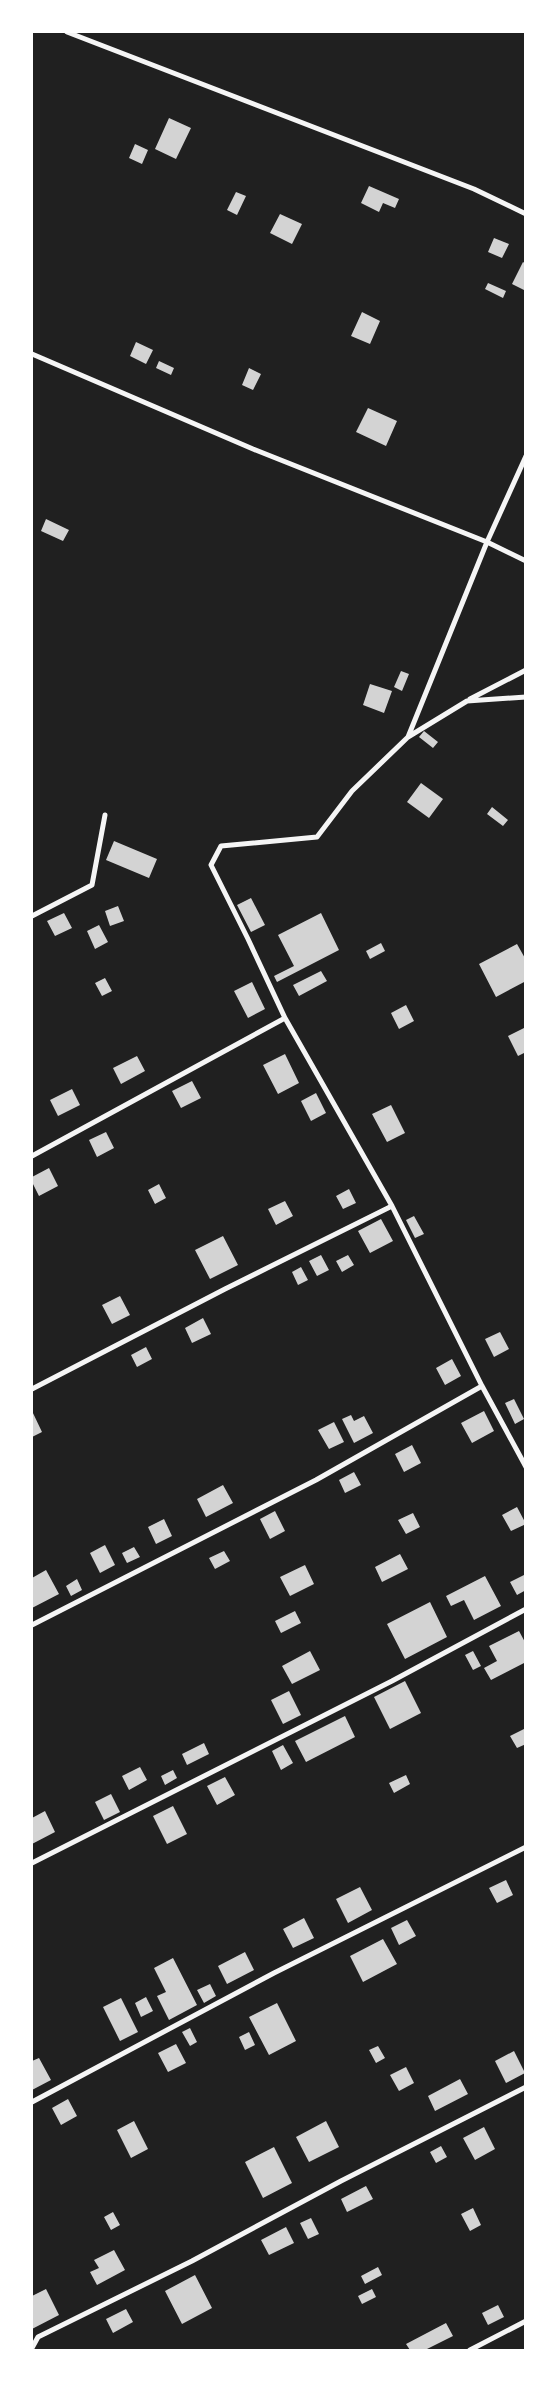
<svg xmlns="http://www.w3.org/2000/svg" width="557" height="2382" font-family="Lato,sans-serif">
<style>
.green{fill:#202020}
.building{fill:#d3d3d3}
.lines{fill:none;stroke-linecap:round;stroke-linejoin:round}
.service{stroke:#f5f5f5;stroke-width:5}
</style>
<rect width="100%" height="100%" fill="#111"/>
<path class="green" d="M32,32h493v2318h-493z"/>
<path class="building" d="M169,118l22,10 -15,31 -21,-10z
M135,144l13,6 -6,14 -13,-6z
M369,186l30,13 -4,9 -12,-5 -4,9 -18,-9z
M236,192l10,4 -9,19 -10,-5z
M280,214l22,10 -10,20 -22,-11z
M494,238l15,6 -7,14 -14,-6z
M523,262l3,2v27l-14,-7z
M488,283l18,8 -3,7 -18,-9z
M362,312l18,9 -10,23 -19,-8z
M136,342l17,8 -7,14 -16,-8z
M159,361l15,7 -3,7 -15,-7z
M249,368l12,6 -8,16 -11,-5z
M368,408l29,13 -11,25 -30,-14z
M46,519l23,11 -6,11 -22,-10z
M401,671l8,3 -7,17 -8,-4z
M370,684l22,7 -8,22 -21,-8z
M424,731l14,11 -5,6 -14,-11z
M421,783l22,16 -14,19 -22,-16z
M492,807l16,13 -5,6 -16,-12z
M114,841l43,18 -8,19 -43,-18z
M251,898l14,27 -14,7 -14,-27z
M118,906l6,15 -14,5 -5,-15z
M64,913l8,15 -17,8 -8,-15z
M321,913l18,37 -62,32 -3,-6 20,-10 -16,-31z
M99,925l9,17 -13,7 -8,-18z
M381,943l4,8 -15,8 -4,-8z
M517,944l9,16v21l-30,16 -17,-33z
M321,971l6,10 -28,15 -6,-11z
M105,978l7,13 -10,5 -7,-13z
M252,982l13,27 -17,9 -14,-27z
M406,1005l8,16 -15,8 -8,-16z
M526,1027v25l-8,4 -10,-20z
M285,1054l14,29 -21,11 -15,-29z
M137,1056l8,15 -24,13 -8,-16z
M192,1081l9,17 -20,10 -9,-17z
M72,1089l8,16 -22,11 -8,-16z
M316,1093l10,20 -15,8 -10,-20z
M391,1105l14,28 -18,9 -15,-28z
M106,1132l8,16 -17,9 -8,-17z
M49,1168l9,18 -19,10 -7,-14v-5z
M159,1184l7,14 -11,6 -7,-14z
M349,1189l7,14 -13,6 -7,-13z
M285,1201l8,15 -17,9 -8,-16z
M414,1216l10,18 -9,4 -9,-18z
M381,1219l12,22 -23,12 -12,-22z
M223,1236l15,29 -28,14 -15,-29z
M321,1255l8,15 -12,6 -8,-15z
M348,1255l6,10 -12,7 -6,-11z
M301,1267l7,13 -10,5 -6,-13z
M120,1296l10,19 -18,9 -10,-19z
M203,1318l8,16 -19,9 -7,-15z
M500,1332l9,17 -15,8 -9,-18z
M146,1347l6,12 -15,8 -6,-12z
M452,1359l9,17 -16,9 -9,-17z
M514,1399l10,20 -9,5 -10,-21z
M32,1411l10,21 -10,5z
M484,1411l10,20 -22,12 -11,-20z
M351,1415l3,6 10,-5 9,17 -19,10 -12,-24z
M334,1422l10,20 -15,7 -11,-19z
M412,1445l9,18 -17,9 -9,-18z
M354,1472l7,13 -16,8 -6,-13z
M223,1485l10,18 -27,14 -9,-18z
M517,1507l9,17 -15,7 -9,-16z
M275,1511l10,20 -15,8 -10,-20z
M413,1513l7,14 -14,7 -8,-14z
M164,1519l8,17 -16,8 -8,-17z
M105,1545l10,20 -15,8 -10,-20z
M134,1547l6,10 -13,6 -5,-10z
M224,1551l6,10 -15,8 -6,-11z
M400,1554l8,15 -26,13 -7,-15z
M305,1565l9,19 -24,12 -10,-19z
M46,1570l13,24 -27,14v-30z
M526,1574v16l-9,5 -7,-13z
M485,1576l16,30 -27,14 -10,-20 -13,6 -5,-10z
M77,1579l5,11 -11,6 -5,-10z
M430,1602l17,35 -42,22 -18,-35z
M295,1611l6,12 -20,10 -6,-12z
M519,1631l7,13v18l-35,18 -7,-12 13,-7 -8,-15z
M310,1651l10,19 -28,14 -10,-18z
M473,1651l8,15 -8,4 -8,-15z
M405,1681l16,32 -31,16 -16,-32z
M289,1691l12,24 -18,9 -12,-24z
M345,1716l10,21 -49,25 -11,-21z
M526,1728v16l-9,4 -7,-12z
M204,1743l5,11 -22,11 -5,-11z
M283,1745l10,18 -12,7 -9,-19z
M140,1767l7,13 -18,10 -7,-14z
M173,1770l4,8 -12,7 -4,-9z
M406,1775l4,9 -16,9 -5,-10z
M225,1777l10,18 -18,10 -10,-19z
M111,1794l9,18 -16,8 -9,-18z
M173,1806l14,28 -20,10 -14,-28z
M45,1811l10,21 -23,12v-26z
M506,1880l7,15 -16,8 -8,-15z
M360,1887l12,23 -24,13 -12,-24z
M304,1918l10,20 -21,10 -10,-19z
M407,1920l9,16 -17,9 -8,-17z
M383,1939l14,25 -34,18 -13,-26z
M245,1952l9,18 -27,14 -9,-18z
M173,1958l24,47 -28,15 -12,-24 9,-4 -12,-24z
M210,1984l6,12 -12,7 -7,-13z
M146,1997l7,14 -12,6 -6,-14z
M121,1998l17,34 -18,9 -17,-34z
M277,2003l19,38 -27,14 -20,-38z
M190,2028l7,14 -7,4 -8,-14z
M249,2032l6,13 -10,5 -6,-13z
M176,2044l10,19 -18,9 -10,-19z
M378,2046l7,12 -9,5 -7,-13z
M514,2051l11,22 -19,10 -11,-22z
M39,2058l12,22 -19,10v-29z
M406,2067l8,16 -15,8 -9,-16z
M460,2079l8,15 -33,17 -7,-15z
M68,2099l9,17 -16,9 -9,-17z
M134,2121l14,28 -17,9 -14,-28z
M326,2121l13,26 -30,15 -13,-25z
M484,2127l11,22 -20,11 -12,-22z
M441,2146l6,11 -11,6 -6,-11z
M274,2147l18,36 -29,15 -18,-36z
M366,2186l7,13 -26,13 -6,-13z
M473,2208l8,17 -11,6 -9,-17z
M113,2212l7,13 -9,5 -7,-13z
M311,2218l8,16 -11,5 -8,-16z
M286,2227l8,16 -25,12 -8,-15z
M114,2250l11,20 -28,15 -7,-13 9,-4 -5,-8z
M378,2267l4,8 -17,9 -4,-8z
M195,2275l17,33 -30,16 -17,-33z
M46,2289l13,26 -27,14v-33z
M372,2289l4,8 -14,7 -4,-8z
M498,2305l6,12 -16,8 -6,-12z
M126,2309l7,13 -20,11 -7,-14z
M446,2323l7,13 -28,14h-15l-4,-6z"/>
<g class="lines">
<path class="service" d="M67,32l407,157 52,25
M32,354l221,95 234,93 39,19
M526,456l-39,86 -79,195 -56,54 -35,46 -96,9 -10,19 37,74 37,79 107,188 90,180 44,81
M470,699l56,-29
M408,737l59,-36 59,-4
M32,916l60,-31 13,-70
M32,1156l253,-138
M32,1389l193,-100 167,-83
M32,1625l284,-145 166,-94
M32,1863l360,-182 134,-72
M32,2102l242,-129 252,-126
M32,2348l6,-11 154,-76 149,-80 185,-94
M470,2350l56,-29"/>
</g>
<rect width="557" height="2382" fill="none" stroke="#ffffff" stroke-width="66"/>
</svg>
